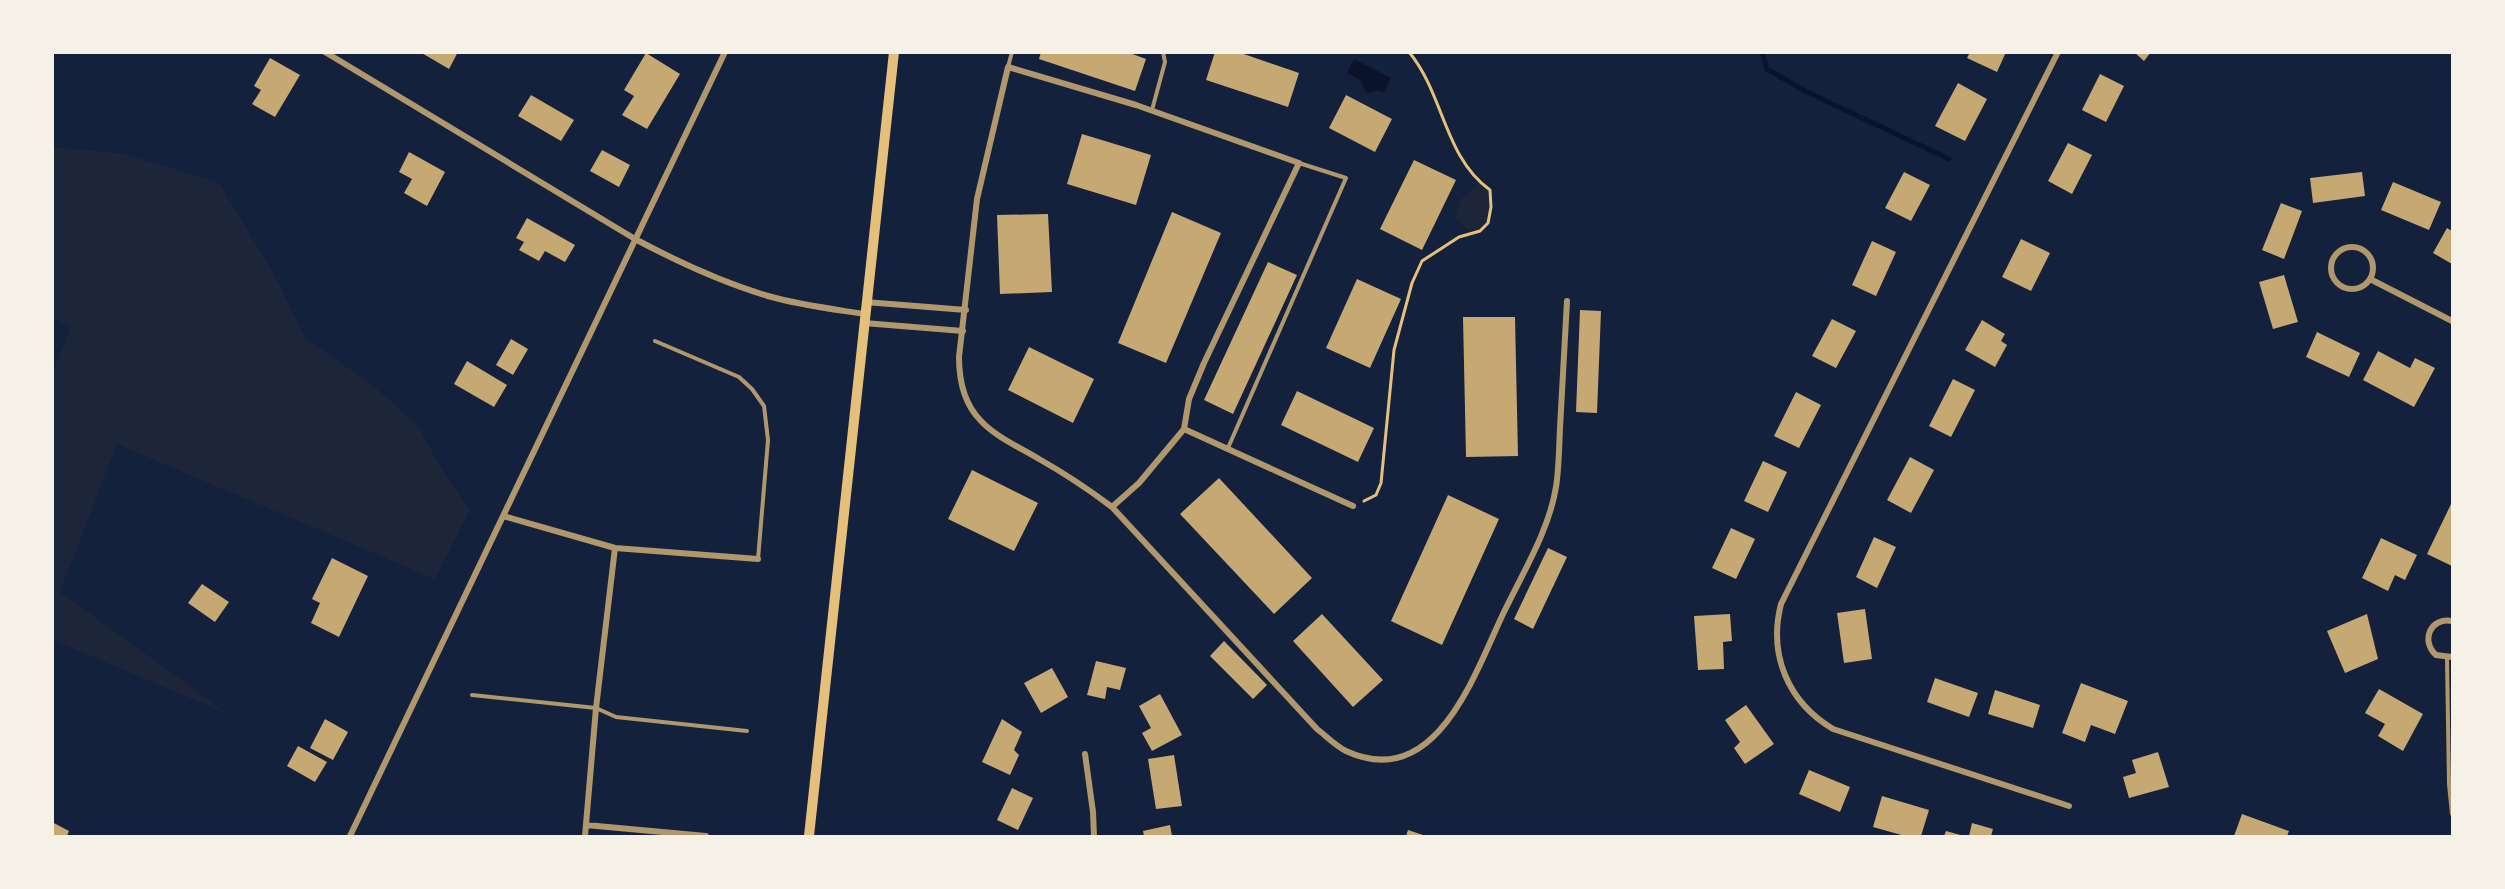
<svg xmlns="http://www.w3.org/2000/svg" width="2505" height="889" font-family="'Work Sans',sans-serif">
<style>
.green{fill:#1d2539}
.water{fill:#0b132b}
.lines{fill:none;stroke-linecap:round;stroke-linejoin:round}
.stream{stroke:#0b132b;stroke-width:5}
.building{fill:#c6a872}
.path{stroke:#e5c07b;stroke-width:3}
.service{stroke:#b1986c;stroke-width:4}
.minor{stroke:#b1986c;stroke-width:6}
.secondary{stroke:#e5c07b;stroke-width:10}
</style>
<rect width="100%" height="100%" fill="#14213d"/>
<path class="green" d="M53,147l72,7 94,29 57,95 30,61 64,44 48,43 21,39 31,45 -35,69 -318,-135 -57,148 168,122 -175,-74v-268l18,-45 -18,-10z
M1480,183l10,7c1,16 2,29 -10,41l-14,-3 -11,-11 6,-18z"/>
<path class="water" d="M1354,59l37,19 -7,14 -9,-2 -5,3 -5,-2 -5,-11 -13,-7z"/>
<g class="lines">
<path class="stream" d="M1762,52l5,17 38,22 144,68"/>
</g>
<path class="building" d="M420,52h38l-9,17z
M1041,52h86l19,7 -11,32 -96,-32z
M1215,52h23l61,21 -11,34 -82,-27z
M1970,52h36l-9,20 -30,-14z
M2134,52h17l-7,9z
M646,53l34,21 -33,55 -25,-14 12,-19 -10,-6z
M270,58l30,17 -25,42 -23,-13 9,-14 -7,-4z
M2100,74l24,12 -18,36 -24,-12z
M1958,83l29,16 -22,42 -30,-15z
M531,95l43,25 -13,21 -43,-25z
M1346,95l46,24 -17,33 -46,-24z
M1082,134l69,21 -15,50 -69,-21z
M2068,143l24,12 -20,39 -24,-13z
M602,150l28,15 -11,22 -29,-16z
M409,152l36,20 -18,34 -23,-13 8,-14 -13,-7z
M1414,160l42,20 -34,70 -42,-21z
M1904,172l26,13 -19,36 -26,-13z
M2362,172l3,24 -52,7 -3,-25z
M2393,182l48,20 -12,28 -48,-20z
M2281,203l21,8 -18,48 -22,-9z
M1172,212l49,21 -55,130 -48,-20z
M1048,214l4,78 -52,2 -3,-79z
M527,218l48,27 -10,17 -20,-11 -6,10 -20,-11 5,-8 -8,-4z
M2447,228l5,3v33l-19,-11z
M2021,239l29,14 -19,38 -29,-14z
M1872,241l24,11 -20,44 -24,-11z
M1268,262l29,13 -64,139 -29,-14z
M2284,275l14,47 -25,7 -14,-47z
M1357,279l44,20 -31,69 -44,-20z
M1580,310l21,1 -4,102 -21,-1z
M1463,317h52l3,139 -52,1z
M1832,319l24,12 -20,37 -24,-12z
M1982,320l23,14 -4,7 6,4 -12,22 -30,-17z
M2317,332l43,21 -11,24 -43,-20z
M511,339l17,10 -15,26 -17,-10z
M1029,347l65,32 -21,44 -65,-33z
M2378,351l32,17 5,-10 20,10 -21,39 -51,-27z
M467,361l40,24 -13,22 -40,-23z
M1953,379l22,11 -24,47 -22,-11z
M1297,391l77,37 -16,34 -77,-37z
M1796,392l25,13 -22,43 -25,-12z
M1910,457l24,13 -23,43 -24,-13z
M1763,461l24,11 -19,40 -24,-11z
M972,470l66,33 -24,48 -66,-32z
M1219,478l93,100 -38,36 -94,-100z
M1448,495l51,24 -57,126 -51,-24z
M2452,502v64l-25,-12z
M1731,528l24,11 -19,40 -24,-11z
M1874,537l22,10 -19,41 -21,-11z
M2381,538l36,17 -12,25 -10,-5 -7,16 -26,-13z
M1548,548l19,9 -34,72 -19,-10z
M332,558l36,18 -29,61 -28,-14 9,-20 -8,-4z
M202,584l27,18 -14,20 -27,-19z
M1865,609l7,50 -28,4 -7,-50z
M1322,614l61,66 -30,27 -60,-66z
M1730,614l2,27 -9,1 1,27 -26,1 -4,-54z
M2367,614l11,45 -33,14 -18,-42z
M1224,641l43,44 -14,14 -43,-43z
M1096,661l30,7 -6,22 -13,-3 -2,12 -18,-4z
M1052,668l16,29 -27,16 -17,-30z
M1935,678l43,15 -9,24 -42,-15z
M2081,683l47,18 -13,33 -24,-9 -6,17 -23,-9z
M2379,689l44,25 -20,37 -25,-15 7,-12 -20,-11z
M1995,690l45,15 -7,23 -45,-14z
M1160,694l22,41 -30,16 -10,-18 9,-5 -12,-22z
M1746,705l28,39 -29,20 -11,-16 6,-6 -15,-22z
M325,719l23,13 -15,28 -23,-12z
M1002,719l20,13 -8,18 5,5 -9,20 -28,-13z
M298,746l29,16 -12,20 -28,-16z
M2158,752l11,35 -40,11 -6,-21 13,-4 -4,-13z
M1174,755l8,51 -26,3 -8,-50z
M1809,770l41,17 -10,25 -41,-18z
M1012,788l21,10 -15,32 -21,-10z
M1882,796l47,14 -8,26h-16l-32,-9z
M2242,814l47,17 -2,5h-53z
M52,822l17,9 -2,5h-15z
M1972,823l21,6 -2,7h-22z
M1170,825l2,11h-28l-1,-5z
M1408,830l18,6h-20z
M1946,831l18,5h-20z"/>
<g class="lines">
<path class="path" d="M1364,501l12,-6 5,-12 13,-133 18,-67 10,-22 37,-24 21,-6 8,-8 3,-16 -1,-17c-46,-33 -46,-96 -81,-138"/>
<path class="service" d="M1008,67l4,-15
M1152,110l13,-48 -2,-10
M655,341l84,36 13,12 12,17 4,34 -10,119
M1228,448l118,-270 -47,-15
M2447,658l2,126 3,30
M472,695l124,13 20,9 131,14"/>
<path class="minor" d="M325,52l310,187c43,23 86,43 133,57 31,9 64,13 96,18
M2058,52l-277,552c-13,51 7,98 52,125l236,77
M2331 268a21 21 0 1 1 42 0a21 21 0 1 1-42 0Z
M2370,279l82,42
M865,302l101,8
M864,323l99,8
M1184,429l169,77
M1112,507l27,-24 45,-54 5,-30 15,-36 95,-200 -163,-58 -128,-38 -31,132 -18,158c0,23 5,47 22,64 15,16 38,26 58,38 25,14 49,30 73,48l205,222c9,7 19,17 29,22 90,42 129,-78 157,-137 19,-40 46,-83 53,-127 3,-19 3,-39 4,-59 2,-42 5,-85 7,-127
M503,516l112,32 143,11
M2452,621c-21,-4 -32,19 -16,34l16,2
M1085,754l8,58 1,24
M586,825l120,11
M350,836l375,-784
M585,836l11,-128 19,-160"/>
<path class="secondary" d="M809,836l85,-784"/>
</g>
<rect width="2505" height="889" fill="none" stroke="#f6f1e7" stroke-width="108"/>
</svg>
